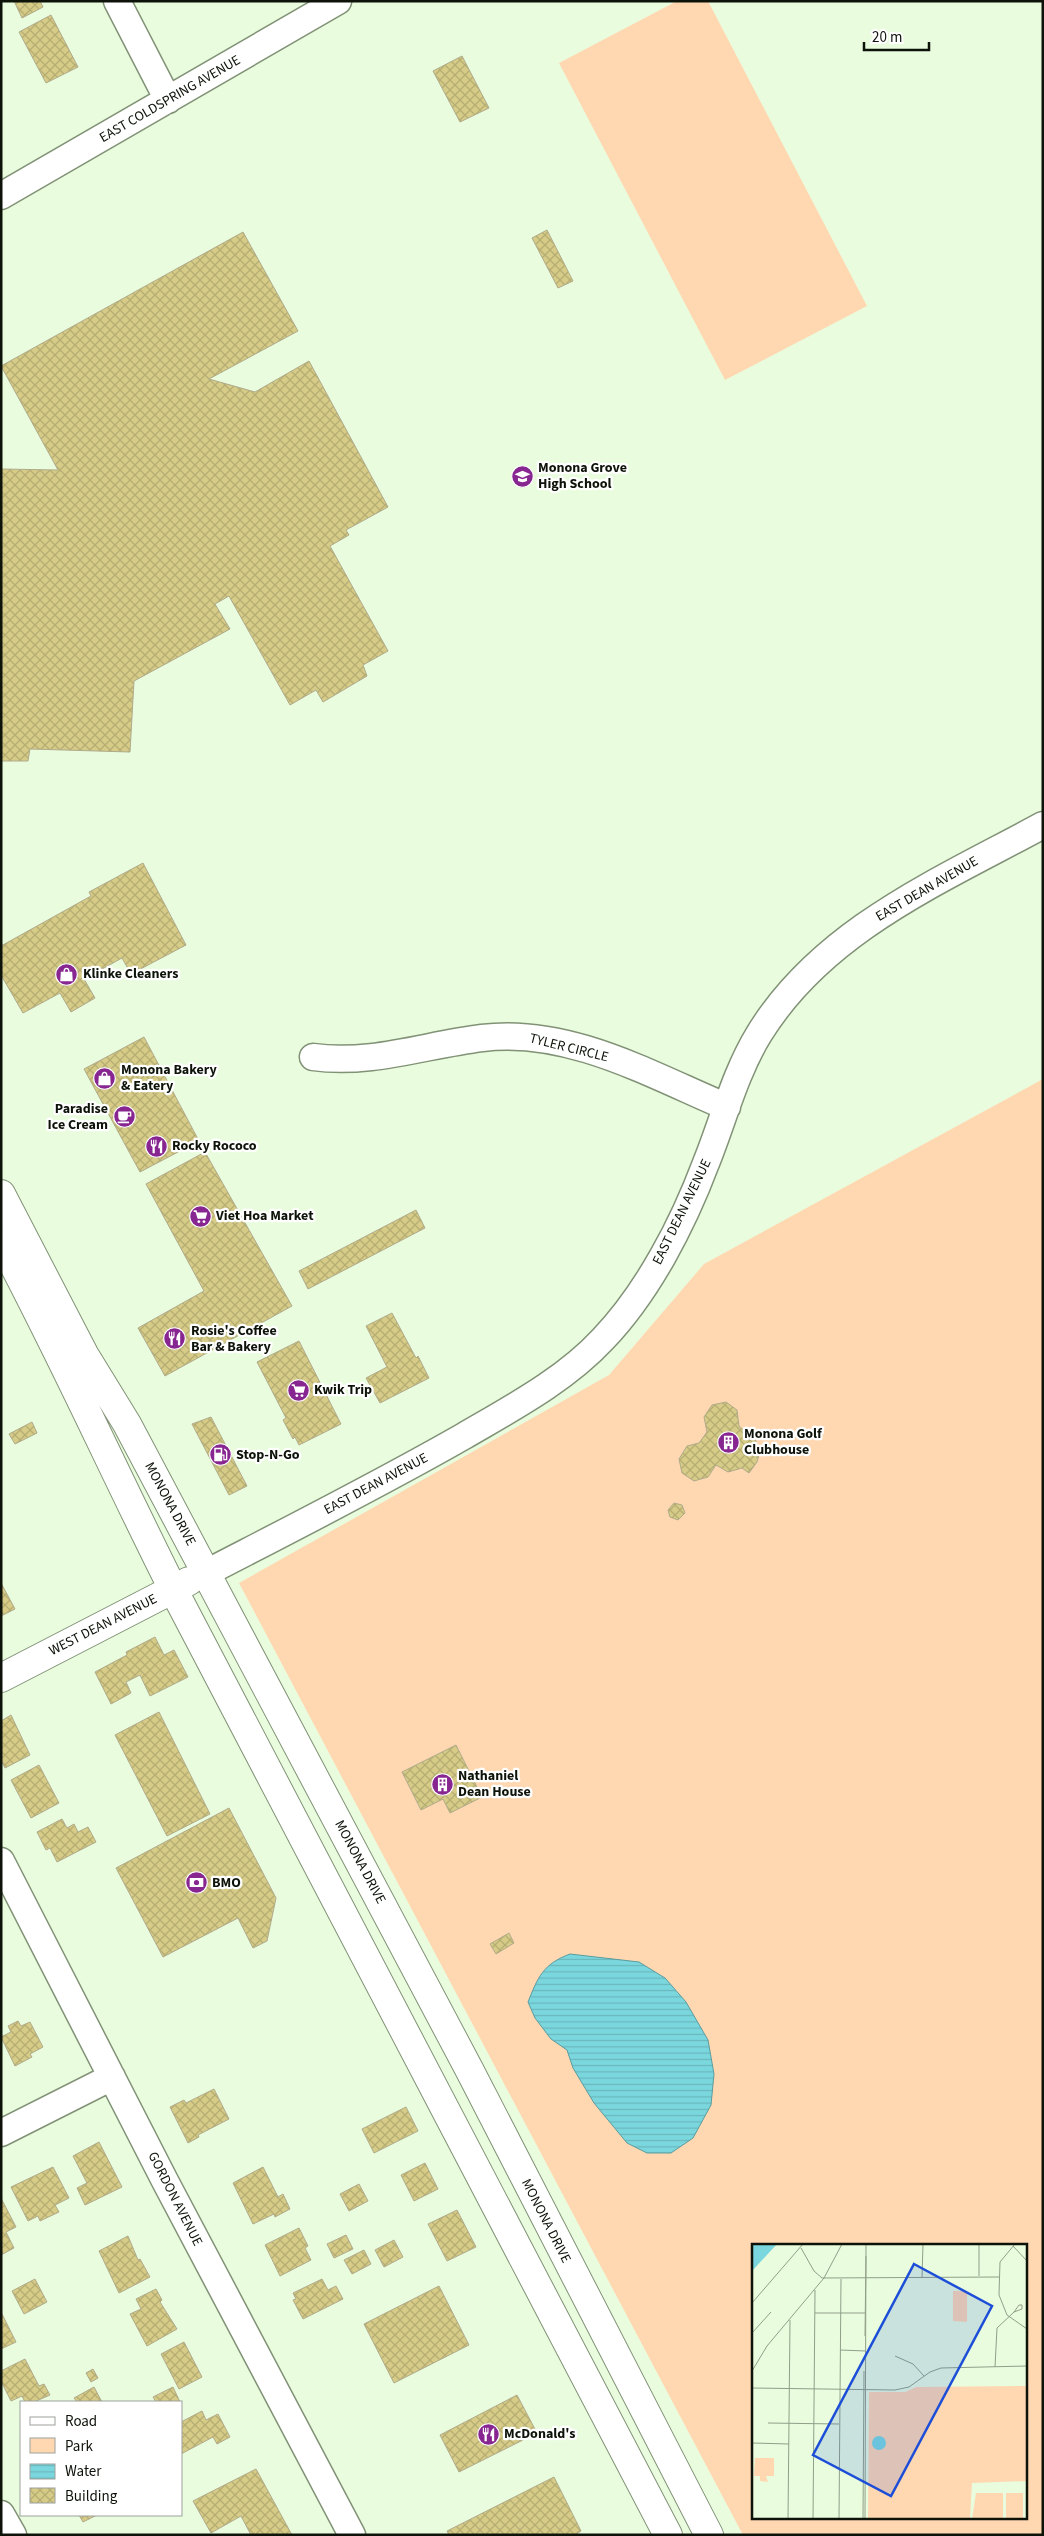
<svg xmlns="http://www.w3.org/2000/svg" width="1044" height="2536" font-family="'Source Sans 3',sans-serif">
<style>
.green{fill:#ffd8b2;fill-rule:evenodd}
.water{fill:url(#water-rules);stroke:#5a9c9e}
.building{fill:url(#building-cross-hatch);stroke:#b0ab8b}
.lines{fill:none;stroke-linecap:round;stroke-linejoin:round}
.minor-casing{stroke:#819276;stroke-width:29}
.tertiary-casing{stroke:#819276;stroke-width:30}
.minor{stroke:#fff;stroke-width:26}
.tertiary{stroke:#fff;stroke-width:28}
.labels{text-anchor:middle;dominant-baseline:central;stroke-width:4.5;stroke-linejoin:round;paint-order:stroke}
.street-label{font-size:14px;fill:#0d1309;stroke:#fff}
.poi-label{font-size:14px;font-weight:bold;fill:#0d1309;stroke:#fff;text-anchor:start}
.inset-road{fill:none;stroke:#919f89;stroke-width:1}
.view{fill:#1d4ed8;fill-opacity:0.15;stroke:#1d4ed8;stroke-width:2.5}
.inset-edge{fill:none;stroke:#0d1309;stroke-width:2.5}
</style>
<defs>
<pattern id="water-rules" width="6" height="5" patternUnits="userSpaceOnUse" patternTransform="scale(1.25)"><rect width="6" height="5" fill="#7bd7de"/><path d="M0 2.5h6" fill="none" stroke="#69b8bd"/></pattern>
<pattern id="building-cross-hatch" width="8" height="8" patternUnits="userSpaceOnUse" patternTransform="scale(1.25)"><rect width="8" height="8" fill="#d6cb87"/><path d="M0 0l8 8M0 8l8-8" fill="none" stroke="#b6ad73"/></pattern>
</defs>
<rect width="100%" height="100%" fill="#e9fcde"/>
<path class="green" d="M677,1h31l159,305 -142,74 -166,-317z
M1043,1079v1456h-300l-504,-952 370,-208 95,-111zM753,2245h272v272h-272z"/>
<path class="water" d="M570,1954l69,8 26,16 21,24 22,38 6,34 -3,31 -18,33 -22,15h-24l-20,-10 -33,-40 -21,-35 -6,-18 -16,-11 -16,-21 -7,-16c10,-25 15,-38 42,-48z"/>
<path class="building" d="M14,1h26l3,6 -21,11z
M51,15l27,52 -32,16 -27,-51z
M462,56l27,52 -29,14 -27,-51z
M547,230l26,51 -15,7 -26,-50z
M243,232l55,99 -89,48 46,13 54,-31 79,146 -42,23 3,5 -19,11 58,105 -25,14 4,11 -44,26 -7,-12 -26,15 -61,-109 -14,8 15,25 -96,52 -4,71 -100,-3 -2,12h-27v-292l57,1 -57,-104z
M143,863l43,82 -55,29 -9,-16 -38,21 11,19 -24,14 -11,-19 -37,20 -22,-38v-29l90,-50 -2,-4z
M144,1037l55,104 -59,31 -56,-103z
M205,1152l87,154 -127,70 -27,-48 66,-37 -58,-107z
M416,1210l9,18 -117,61 -9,-18z
M392,1313l24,45 2,-2 11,22 -49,25 -14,-25 21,-11 -21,-41z
M299,1341l42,83 -42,21 -4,-8 -2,2 -10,-19 3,-2 -29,-56z
M726,1402l11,8 2,16 17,15 3,14 -2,7 -8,11 -7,-5 -14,4 -12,-7 -8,12 -14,4 -12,-8 -3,-14 8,-13 12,-3 8,-11 -3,-15 8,-12z
M211,1417l36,69 -18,9 -37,-71z
M32,1422l5,11 -22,11 -6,-10z
M674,1503l8,2 3,8 -7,7 -8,-3 -2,-7z
M1,1583l14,26 -14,7z
M155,1637l9,18 10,-5 14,27 -38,19 -10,-21 -14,7 5,11 -20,11 -16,-32 32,-17 -1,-3z
M159,1712l51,102 -43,22 -52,-101z
M11,1715l19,40 -25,13 -4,-8v-39z
M456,1745l26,52 -32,16 -7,-14 -22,11 -19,-38z
M39,1765l20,38 -28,15 -20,-38z
M229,1808l47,90 -9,43 -14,7 -15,-30 -75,39 -47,-89z
M62,1819l5,9 7,-4 4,8 10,-5 8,15 -39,20 -7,-14 -4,2 -9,-18z
M509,1933l5,10 -18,11 -6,-10z
M18,2021l3,5 9,-4 13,25 -13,7 2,3 -17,9 -14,-29 10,-5 -3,-6z
M214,2089l15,30 -31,16 1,2 -11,6 -18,-36 14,-7 2,3z
M406,2107l12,24 -44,22 -12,-24z
M99,2142l23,45 -37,18 -8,-17 10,-5 -14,-27z
M425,2163l13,26 -24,12 -13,-26z
M53,2167l16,31 -14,7 4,7 -19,9 -2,-5 -10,5 -17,-34z
M263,2167l15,30 5,-3 7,15 -15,8 -1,-3 -21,10 -20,-41z
M359,2184l9,17 -19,10 -9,-17z
M1,2198l15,29 -10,5 8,16 -13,7z
M457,2210l19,37 -29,14 -19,-37z
M299,2228l9,18 -3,2 6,12 -31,16 -15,-31z
M346,2235l7,14 -19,9 -7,-14z
M128,2236l10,24 2,-1 10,18 -31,16 -20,-42z
M394,2240l9,17 -19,10 -9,-17z
M364,2250l7,14 -19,10 -8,-14z
M35,2279l12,23 -23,12 -12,-23z
M322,2279l6,11 8,-4 7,13 -40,20 -10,-19 3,-1 -3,-6z
M439,2286l30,59 -75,38 -30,-59z
M156,2289l6,11 -2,2 17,27 -30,17 -17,-32 11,-5 -5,-10z
M1,2312l15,30 -15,7z
M184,2342l18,35 -23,12 -18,-35z
M25,2359l14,27 5,-2 6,11 -16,7h-9l-3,-6 -11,5 -10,-20v-10z
M93,2369l5,9 -7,4 -5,-9z
M94,2387l8,15h-25l-3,-4z
M173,2387l7,15h-24l-3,-5z
M517,2395l20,38 -78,39 -19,-37z
M202,2411l4,9 12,-6 12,23 -13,7 -4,-7 -32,17v-32z
M256,2469l36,66h-41l-10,-19 -30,17 -18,-32z
M554,2477l27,54 -6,4h-126l-2,-4z
M79,2515h18l-14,7z"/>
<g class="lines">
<defs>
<path id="minor" d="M117,1l51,99
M1,196l337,-195
M313,1057c58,8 112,-12 169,-19 86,-11 169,37 245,69
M206,1573c87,-45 174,-89 258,-137 48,-28 101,-56 139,-97 45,-47 80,-115 103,-176 17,-42 29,-90 53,-129 64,-104 181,-153 284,-209
M1,1861l164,320 187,354
M1,2133l111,-56
M1,2514l12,21"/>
<path id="tertiary" d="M1,1194l83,160 43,70 343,647 239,464
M1,1241c61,114 114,233 172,348l495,946
M1,1678l188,-97"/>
</defs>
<use href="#minor" class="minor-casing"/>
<use href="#tertiary" class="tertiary-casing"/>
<use href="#minor" class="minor"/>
<use href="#tertiary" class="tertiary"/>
</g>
<defs>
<symbol id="school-disc" viewBox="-11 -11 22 22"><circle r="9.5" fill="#872690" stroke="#fff"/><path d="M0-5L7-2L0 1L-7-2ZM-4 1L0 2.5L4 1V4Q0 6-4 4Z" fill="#fff"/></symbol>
<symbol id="shop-disc" viewBox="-11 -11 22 22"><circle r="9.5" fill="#872690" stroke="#fff"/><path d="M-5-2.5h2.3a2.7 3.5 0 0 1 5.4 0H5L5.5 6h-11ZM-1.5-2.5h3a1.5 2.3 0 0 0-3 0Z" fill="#fff"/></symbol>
<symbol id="cafe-disc" viewBox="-11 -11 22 22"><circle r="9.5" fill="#872690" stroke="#fff"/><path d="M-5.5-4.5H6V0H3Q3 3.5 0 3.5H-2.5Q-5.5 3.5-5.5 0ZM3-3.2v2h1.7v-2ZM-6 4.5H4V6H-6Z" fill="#fff"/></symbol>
<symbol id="restaurant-disc" viewBox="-11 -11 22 22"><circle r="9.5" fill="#872690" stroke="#fff"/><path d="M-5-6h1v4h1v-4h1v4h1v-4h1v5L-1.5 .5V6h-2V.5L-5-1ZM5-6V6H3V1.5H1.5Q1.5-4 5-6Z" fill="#fff"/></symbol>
<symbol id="supermarket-disc" viewBox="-11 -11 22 22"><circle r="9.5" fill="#872690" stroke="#fff"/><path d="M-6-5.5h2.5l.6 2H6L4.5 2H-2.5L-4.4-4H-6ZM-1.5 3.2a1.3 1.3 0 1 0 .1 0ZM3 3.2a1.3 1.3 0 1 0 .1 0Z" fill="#fff"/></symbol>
<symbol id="building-disc" viewBox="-11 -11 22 22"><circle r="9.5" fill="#872690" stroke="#fff"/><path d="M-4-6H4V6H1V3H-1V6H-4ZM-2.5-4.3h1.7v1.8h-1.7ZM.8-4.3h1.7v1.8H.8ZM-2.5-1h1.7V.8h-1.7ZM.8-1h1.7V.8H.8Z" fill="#fff"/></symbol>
<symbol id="fuel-disc" viewBox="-11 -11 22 22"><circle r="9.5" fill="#872690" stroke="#fff"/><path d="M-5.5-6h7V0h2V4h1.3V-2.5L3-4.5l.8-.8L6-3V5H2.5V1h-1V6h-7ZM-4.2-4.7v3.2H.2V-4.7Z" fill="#fff"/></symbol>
<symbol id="bank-disc" viewBox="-11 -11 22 22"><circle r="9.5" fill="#872690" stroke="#fff"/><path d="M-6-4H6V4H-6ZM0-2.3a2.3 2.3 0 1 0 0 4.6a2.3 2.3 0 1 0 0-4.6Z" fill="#fff"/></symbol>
</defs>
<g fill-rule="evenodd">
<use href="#school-disc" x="510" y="464" width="25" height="25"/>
<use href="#shop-disc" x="54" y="962" width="25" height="25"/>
<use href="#shop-disc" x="92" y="1066" width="25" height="25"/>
<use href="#cafe-disc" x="112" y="1104" width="25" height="25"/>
<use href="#restaurant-disc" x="144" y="1134" width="25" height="25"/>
<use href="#supermarket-disc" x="188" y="1204" width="25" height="25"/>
<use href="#restaurant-disc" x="162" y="1326" width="25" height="25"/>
<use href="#supermarket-disc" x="286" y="1378" width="25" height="25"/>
<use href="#building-disc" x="716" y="1430" width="25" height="25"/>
<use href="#fuel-disc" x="208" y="1442" width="25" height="25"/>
<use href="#building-disc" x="430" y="1772" width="25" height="25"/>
<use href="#bank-disc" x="184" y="1870" width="25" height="25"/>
<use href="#restaurant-disc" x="476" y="2422" width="25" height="25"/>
</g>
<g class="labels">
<g class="street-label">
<text transform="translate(170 99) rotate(-30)">EAST COLDSPRING AVENUE</text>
<text transform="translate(927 889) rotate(-30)">EAST DEAN AVENUE</text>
<text transform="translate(569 1048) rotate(14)">TYLER CIRCLE</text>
<text transform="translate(682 1212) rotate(-64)">EAST DEAN AVENUE</text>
<text transform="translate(376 1484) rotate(-28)">EAST DEAN AVENUE</text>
<text transform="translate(170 1504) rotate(62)">MONONA DRIVE</text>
<text transform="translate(103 1625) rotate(-27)">WEST DEAN AVENUE</text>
<text transform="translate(360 1862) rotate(62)">MONONA DRIVE</text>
<text transform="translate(175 2199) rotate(63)">GORDON AVENUE</text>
<text transform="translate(546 2221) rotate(63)">MONONA DRIVE</text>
</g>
<g class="poi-label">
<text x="538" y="468">Monona Grove<tspan x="538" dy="16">High School</tspan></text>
<text x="83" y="974">Klinke Cleaners</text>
<text x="121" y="1070">Monona Bakery<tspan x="121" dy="16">&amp; Eatery</tspan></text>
<text x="108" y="1109" text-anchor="end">Paradise<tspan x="108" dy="16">Ice Cream</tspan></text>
<text x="172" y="1146">Rocky Rococo</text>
<text x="216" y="1216">Viet Hoa Market</text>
<text x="191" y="1331">Rosie's Coffee<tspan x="191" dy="16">Bar &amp; Bakery</tspan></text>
<text x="314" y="1390">Kwik Trip</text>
<text x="744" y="1434">Monona Golf<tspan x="744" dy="16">Clubhouse</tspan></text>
<text x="236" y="1455">Stop-N-Go</text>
<text x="458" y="1776">Nathaniel<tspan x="458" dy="16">Dean House</tspan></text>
<text x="212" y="1883">BMO</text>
<text x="504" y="2434">McDonald's</text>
</g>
</g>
<g transform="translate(752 2244)">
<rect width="275" height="275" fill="#e9fcde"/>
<path d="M201,47h14v31l-14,-1zM275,142v95l-55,2 -2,35 -102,1 1,-127h36l11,-5zM3,214h19v18h-8l2,6 -8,-1v-5h-6zM224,249h27v26h-31zM254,249h17v26h-17z" fill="#ffd8b2"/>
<path d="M0,0h25l-25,27zM120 199a7 7 0 1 1 14 0a7 7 0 1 1-14 0Z" fill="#7bd7de"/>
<path class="inset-road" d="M263,0l-15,18 -1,33 8,20 20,14M261,2l14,15M49,4l13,23 8,7 177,-1M227,32v-32M170,34l1,-34M0,59l51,-59M270,61v4l-8,3 5,-7zM63,69h50M0,89l19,-21M113,92l1,-80M88,106l26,1M143,112l18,8 11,12M243,123l2,-39 17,-16M0,127l15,-25 57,-68 18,-34M0,144l143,2 14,-3 21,-15 11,-4 86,-2M16,179l71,1M0,199l37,1M36,275l2,-199M61,275l2,-229M87,275l2,-240M111,275l1,-148M113,275l1,-275"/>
<path class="view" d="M162,20l78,42 -101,190 -78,-41z"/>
<rect width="275" height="275" class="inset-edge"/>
</g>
<rect width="1044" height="2536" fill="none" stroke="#0d1309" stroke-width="5"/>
<rect x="20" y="2401" width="162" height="115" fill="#ffffff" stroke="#9ea19d"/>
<rect x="30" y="2417" width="25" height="8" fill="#ffffff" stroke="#9ea19d"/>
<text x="65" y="2426" font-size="15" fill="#0d1309">Road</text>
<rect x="30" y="2438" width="25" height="15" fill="#ffd8b2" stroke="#9ea19d"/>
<text x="65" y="2451" font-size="15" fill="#0d1309">Park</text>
<rect x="30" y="2464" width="25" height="15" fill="url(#water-rules)" stroke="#9ea19d"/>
<text x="65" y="2476" font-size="15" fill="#0d1309">Water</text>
<rect x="30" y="2488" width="25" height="15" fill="url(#building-cross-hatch)" stroke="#9ea19d"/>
<text x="65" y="2501" font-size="15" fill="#0d1309">Building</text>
<path d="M864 42v8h65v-8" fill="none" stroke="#0d1309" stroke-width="2.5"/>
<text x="872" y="42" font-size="15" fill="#0d1309" stroke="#ffffff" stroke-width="4" paint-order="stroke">20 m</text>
</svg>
